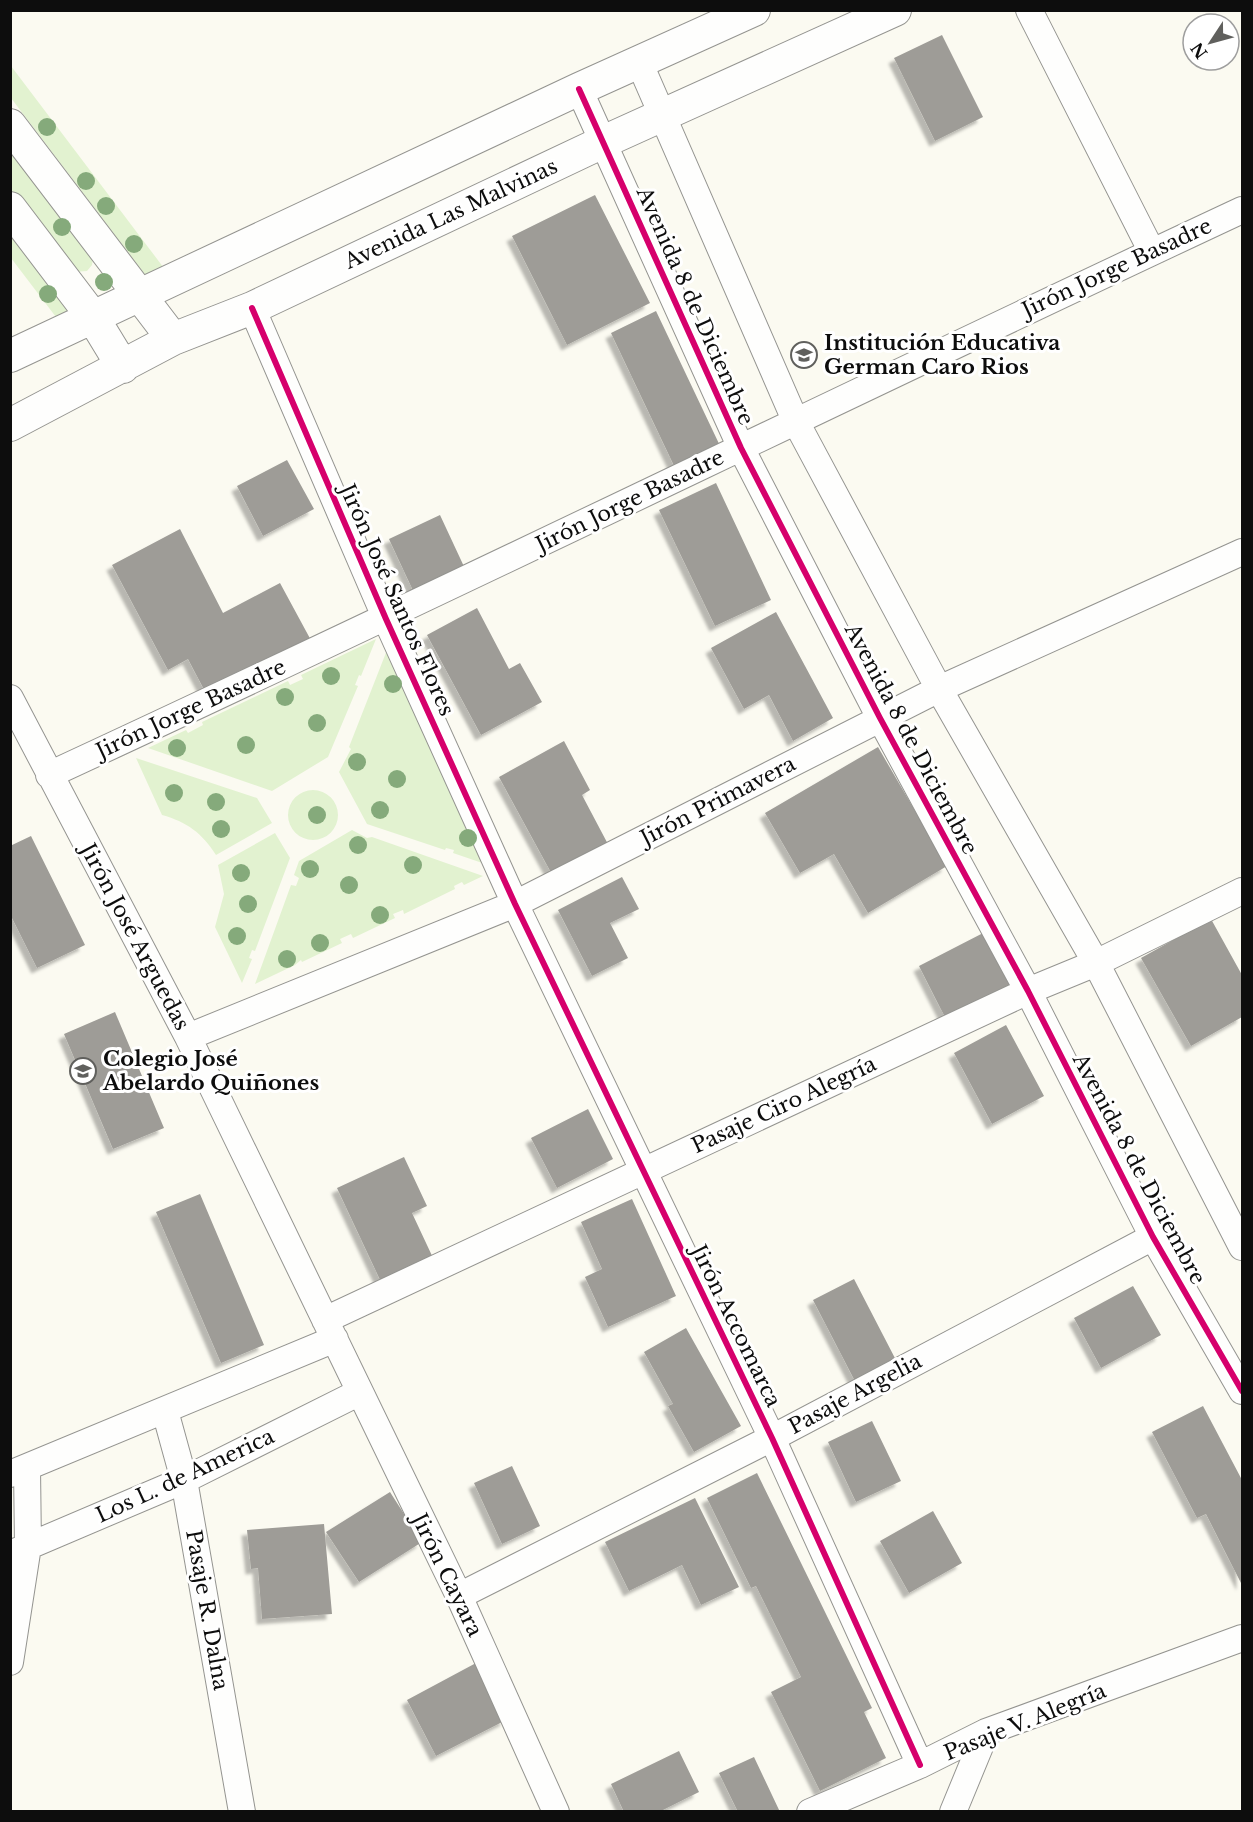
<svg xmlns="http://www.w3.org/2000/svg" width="1253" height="1822" font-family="'Libre Baskerville',serif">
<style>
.green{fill:#e2f2d0}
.building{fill:#9e9c97;filter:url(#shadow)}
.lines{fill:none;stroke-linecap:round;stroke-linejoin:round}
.minor-casing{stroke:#949490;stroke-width:28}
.tertiary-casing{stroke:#949490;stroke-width:34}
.minor{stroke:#fefefd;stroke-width:26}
.tertiary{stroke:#fefefd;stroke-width:32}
.cycleway-casing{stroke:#fff;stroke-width:10}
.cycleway{stroke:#d6006c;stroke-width:6}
.tree{fill:#85aa7b}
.labels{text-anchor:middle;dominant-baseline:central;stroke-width:6;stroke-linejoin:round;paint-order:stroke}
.street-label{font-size:21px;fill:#0d0d0d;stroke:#fff}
.poi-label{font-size:21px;font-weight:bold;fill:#0d0d0d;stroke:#fff;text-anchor:start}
</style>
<defs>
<filter id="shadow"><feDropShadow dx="-5.5" dy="5.5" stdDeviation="1.5" flood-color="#0004"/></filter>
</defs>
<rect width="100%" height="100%" fill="#fbfaf1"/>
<path class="green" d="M11,66l165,218 -15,12 -150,-198z
M11,150l82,108 -1,7 -5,6 -13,1 -63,-83z
M11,230l74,98 -10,14 -64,-84z
M376,639l-15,37 -2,-1 -4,10 3,1 -30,71 -56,34 -124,-43 38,-18 2,3 15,-8 -1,-3 86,-41 2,4 13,-6 -2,-4z
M389,645l105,222 -41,-14 1,-3 -8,-2 -1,2 -78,-26 -28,-52 12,-23 -2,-2z
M136,758l121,40 15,25 -56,32c-14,-22 -29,-33 -54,-40z
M288 815a25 25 0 1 1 50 0a25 25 0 1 1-50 0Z
M352,830l15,8 5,-1 111,39 -19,9 -2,-3 -8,4 1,3 -51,25 -1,-4 -10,4 2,4 -42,20 -2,-4 -11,5 2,4 -40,19 -1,-2 -6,5 -40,19 36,-99 5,1 3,-8 -5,-3 5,-14z
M275,833l15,25 -35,93 -3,-1 -3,8 3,1 -10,24 -27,-56 9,-33 -6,-29z"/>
<path class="building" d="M942,35l41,82 -48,24 -41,-83z
M595,195l55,108 -83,42 -55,-109z
M656,311l66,139 -45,22 -66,-139z
M287,460l27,49 -51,27 -26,-50z
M716,483l55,117 -56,26 -56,-116z
M440,515l27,58 -51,24 -27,-58z
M180,529l43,84 57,-30 33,61 -104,55 -21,-40 -20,11 -56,-105z
M477,608l32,61 11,-6 22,39 -61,33 -54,-100z
M776,612l57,106 -40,23 -24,-46 -25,14 -33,-61z
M564,741l26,49 -8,5 28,53 -56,30 -55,-101z
M878,747l69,119 -79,47 -34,-59 -34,19 -35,-60z
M31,836l54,109 -48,23 -27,-54v-68z
M622,877l17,32 -29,14 18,35 -36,18 -34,-66z
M1211,919l31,56v42l-51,29 -50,-88z
M987,931l29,56 -68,36 -29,-57z
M115,1012l49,116 -51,21 -49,-115z
M1006,1025l38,71 -52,28 -38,-71z
M588,1109l25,50 -56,29 -26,-50z
M404,1157l23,49 -15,7 22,47 -52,24 -45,-96z
M200,1194l64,151 -43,18 -65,-151z
M632,1199l44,97 -68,31 -23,-50 17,-8 -21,-47z
M854,1279l44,85 -41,21 -44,-85z
M1133,1286l28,49 -60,33 -27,-50z
M686,1328l55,98 -47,26 -26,-46 5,-2 -29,-52z
M1203,1406l39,74v105l-36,-71 -9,4 -45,-86z
M872,1421l29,60 -45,21 -28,-60z
M512,1466l28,60 -38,18 -28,-61z
M757,1473l115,235 -8,4 22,46 -66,33 -49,-99 30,-15 -45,-91 -5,2 -44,-90z
M390,1492l32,50 -63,40 -33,-50z
M695,1498l44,89 -38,18 -19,-40 -53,26 -24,-49z
M933,1511l29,52 -53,30 -29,-52z
M324,1524l8,90 -70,5 -4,-51 -7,1 -4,-39z
M476,1663l30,57 -70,36 -29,-56z
M679,1751l20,41 -40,20h-35l-13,-28z
M754,1757l26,55h-42l-19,-39z"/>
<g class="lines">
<defs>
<path id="minor" d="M1029,10l123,242
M640,64l155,356 144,269 157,274 146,284
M579,89l162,359 139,270 148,273 125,246 89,154
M252,308l134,311 129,285 257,534 148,327
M10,698l178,339 271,559 97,216
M49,775c400,-185 795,-379 1193,-565
M188,1037l327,-133 424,-215 303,-137
M325,1320l703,-329 68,-28 146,-72
M165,1411l19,69 58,332
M10,1474l325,-135
M10,1554l174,-74 174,-87
M459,1596l313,-158 381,-201
M10,1662l18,-116 -1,-78
M810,1812l110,-47 66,-33 256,-94
M953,1812l33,-80"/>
<path id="tertiary" d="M10,125l163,214
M10,208l82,108 31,51
M10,356l569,-267 175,-79
M10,425l163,-86 79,-31 351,-166 292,-132"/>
</defs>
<use href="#minor" class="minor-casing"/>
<use href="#tertiary" class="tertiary-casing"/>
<use href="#minor" class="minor"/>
<use href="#tertiary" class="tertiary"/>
<defs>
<path id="cycleway" d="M579,89l162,359 139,270 148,273 125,246 89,154
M252,308l134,311 129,285 257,534 148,327"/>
</defs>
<use href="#cycleway" class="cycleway-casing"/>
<use href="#cycleway" class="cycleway"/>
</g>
<g class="tree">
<circle cx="47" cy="127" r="9"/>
<circle cx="86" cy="181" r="9"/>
<circle cx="106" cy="206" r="9"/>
<circle cx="62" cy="227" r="9"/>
<circle cx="134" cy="244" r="9"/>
<circle cx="104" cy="282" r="9"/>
<circle cx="48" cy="294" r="9"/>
<circle cx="331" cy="676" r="9"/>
<circle cx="393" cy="684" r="9"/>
<circle cx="285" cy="697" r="9"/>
<circle cx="317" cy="723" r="9"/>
<circle cx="246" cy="745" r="9"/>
<circle cx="177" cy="748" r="9"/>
<circle cx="357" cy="762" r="9"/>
<circle cx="397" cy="779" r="9"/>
<circle cx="174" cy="793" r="9"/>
<circle cx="216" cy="802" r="9"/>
<circle cx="380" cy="810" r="9"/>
<circle cx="317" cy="815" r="9"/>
<circle cx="221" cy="829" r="9"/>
<circle cx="468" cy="838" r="9"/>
<circle cx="358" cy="845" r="9"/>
<circle cx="413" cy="865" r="9"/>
<circle cx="310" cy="869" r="9"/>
<circle cx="241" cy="873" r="9"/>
<circle cx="349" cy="885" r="9"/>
<circle cx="248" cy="904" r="9"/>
<circle cx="380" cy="915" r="9"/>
<circle cx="237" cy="936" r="9"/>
<circle cx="320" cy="943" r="9"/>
<circle cx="287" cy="959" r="9"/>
</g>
<defs>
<symbol id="school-ring" viewBox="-11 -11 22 22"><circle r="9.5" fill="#fff" stroke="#60605d" stroke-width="1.5"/><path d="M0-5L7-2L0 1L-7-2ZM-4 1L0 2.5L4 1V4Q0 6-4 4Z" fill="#60605d"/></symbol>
</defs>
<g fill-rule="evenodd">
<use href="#school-ring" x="789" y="340" width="30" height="30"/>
<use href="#school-ring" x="68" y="1056" width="30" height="30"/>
</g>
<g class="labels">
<g class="street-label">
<text transform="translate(451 214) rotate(-25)">Avenida Las Malvinas</text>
<text transform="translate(1117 268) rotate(-25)">Jirón Jorge Basadre</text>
<text transform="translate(695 306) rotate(66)">Avenida 8 de Diciembre</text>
<text transform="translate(630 501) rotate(-26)">Jirón Jorge Basadre</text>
<text transform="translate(397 600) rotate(66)">Jirón José Santos Flores</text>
<text transform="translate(191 709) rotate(-25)">Jirón Jorge Basadre</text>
<text transform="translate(911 739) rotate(62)">Avenida 8 de Diciembre</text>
<text transform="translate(718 801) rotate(-27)">Jirón Primavera</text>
<text transform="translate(135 937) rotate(62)">Jirón José Arguedas</text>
<text transform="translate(784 1105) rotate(-25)">Pasaje Ciro Alegría</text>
<text transform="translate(1139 1169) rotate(62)">Avenida 8 de Diciembre</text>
<text transform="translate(736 1326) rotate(64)">Jirón Accomarca</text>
<text transform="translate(855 1394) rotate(-28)">Pasaje Argelia</text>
<text transform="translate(185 1476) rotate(-25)">Los L. de America</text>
<text transform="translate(447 1575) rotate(64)">Jirón Cayara</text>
<text transform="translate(207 1610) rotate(80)">Pasaje R. Dalna</text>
<text transform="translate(1025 1722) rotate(-22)">Pasaje V. Alegría</text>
</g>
<g class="poi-label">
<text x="824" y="343">Institución Educativa<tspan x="824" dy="24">German Caro Rios</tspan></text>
<text x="103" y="1059">Colegio José<tspan x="103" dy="24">Abelardo Quiñones</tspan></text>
</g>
</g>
<rect width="1253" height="1822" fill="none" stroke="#0d0d0d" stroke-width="24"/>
<g transform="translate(1211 42) rotate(234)"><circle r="28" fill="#ffffff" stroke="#9e9e9e" stroke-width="1.5"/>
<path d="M0-4.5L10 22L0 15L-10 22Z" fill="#60605d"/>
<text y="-9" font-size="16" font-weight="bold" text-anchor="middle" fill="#0d0d0d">N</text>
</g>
</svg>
